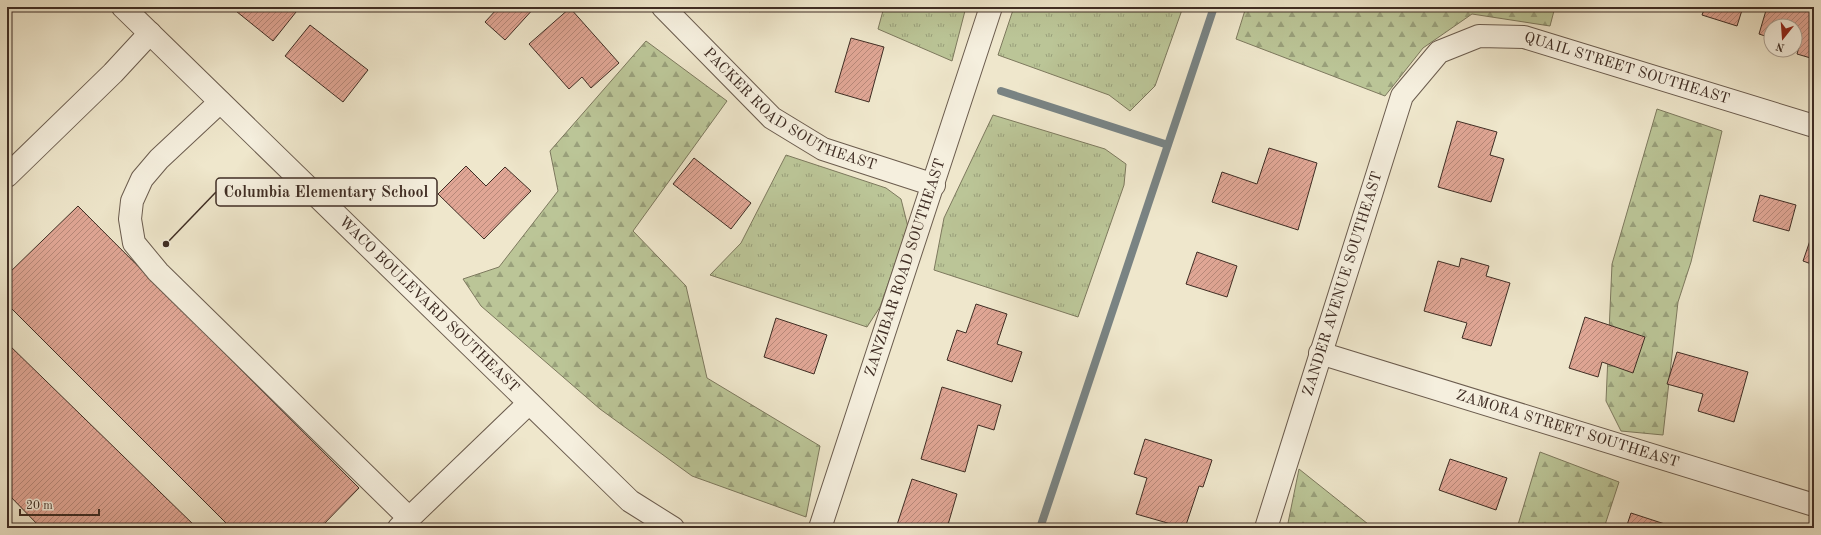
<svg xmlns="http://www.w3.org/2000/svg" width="1821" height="535" font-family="'Old Standard TT',serif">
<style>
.grass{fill:url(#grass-tufts);stroke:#7d795e}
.forest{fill:url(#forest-firs);stroke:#7d795e}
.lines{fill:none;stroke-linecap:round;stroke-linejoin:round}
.stream{stroke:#798383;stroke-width:8}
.building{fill:url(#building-hatch);stroke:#3f2d24}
.minor-casing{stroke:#6b5c4e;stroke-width:24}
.minor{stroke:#f5efde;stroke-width:22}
.labels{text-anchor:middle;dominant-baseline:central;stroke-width:3;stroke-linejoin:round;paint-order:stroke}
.street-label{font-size:15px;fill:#3f2d24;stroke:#f5efde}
.leader{fill:none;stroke:#3f2d24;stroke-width:1.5}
.callout-dot{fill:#3f2d24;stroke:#f5efde;stroke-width:1.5}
.callout{fill:#f5efde;stroke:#3f2d24;stroke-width:1.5}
.callout-label{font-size:16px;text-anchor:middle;font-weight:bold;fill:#3f2d24}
</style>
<defs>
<pattern id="grass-tufts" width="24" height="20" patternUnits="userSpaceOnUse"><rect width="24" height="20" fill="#bbc597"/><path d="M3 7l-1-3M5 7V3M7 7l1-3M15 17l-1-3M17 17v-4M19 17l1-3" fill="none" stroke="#99a07b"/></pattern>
<pattern id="forest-firs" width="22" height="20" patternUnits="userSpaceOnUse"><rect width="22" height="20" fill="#bbc597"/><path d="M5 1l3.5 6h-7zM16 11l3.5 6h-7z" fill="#99a07b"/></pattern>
<pattern id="building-hatch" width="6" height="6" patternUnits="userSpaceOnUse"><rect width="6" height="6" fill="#e0a695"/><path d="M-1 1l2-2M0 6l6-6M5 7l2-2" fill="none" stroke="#b78879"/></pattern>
</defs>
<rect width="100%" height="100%" fill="#efe7cc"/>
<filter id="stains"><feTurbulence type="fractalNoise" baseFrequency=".005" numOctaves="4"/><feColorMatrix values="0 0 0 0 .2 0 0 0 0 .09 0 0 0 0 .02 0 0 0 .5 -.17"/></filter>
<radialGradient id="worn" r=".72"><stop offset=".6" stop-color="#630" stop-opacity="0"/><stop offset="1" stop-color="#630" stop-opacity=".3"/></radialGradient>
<path class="grass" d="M884,7h82l-14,54 -74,-32z
M1014,7h169l-28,79 -25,25 -21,-16 -111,-40z
M993,115l112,34 21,15 -2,21 -46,132 -144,-47 10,-52z
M786,155l100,33 15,11 7,28 -28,80 -13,20 -157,-52 31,-32z"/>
<path class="forest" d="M1246,7h309l-5,19 -78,-12 -49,34 -38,48 -149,-57z
M646,41l81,60 -94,130 53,55 21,92 113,68 -14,71 -114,-41 -92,-67 -119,-103 -18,-27 36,-12 59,-76 -8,-40z
M1657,109l65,22 -31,131 -13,40 -15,133 -42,-4 -15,-30 6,-137z
M1540,452l79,30 -15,46h-87z
M1299,469l74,59h-86z"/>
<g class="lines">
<path class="stream" d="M1001,91l167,54
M1040,528l174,-521"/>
</g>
<path class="building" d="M231,7h69l-27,34z
M495,7h40l-30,33 -20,-18 12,-13z
M744,7h11l-5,5z
M1703,7h40l-6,19 -35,-11 3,-8z
M1767,7h47v52l-17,-5 2,-7 -4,-1v-20h-24v12l-12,-4z
M570,8l49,55 -28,25 -9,-11 -13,12 -40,-45z
M310,25l58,45 -25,32 -58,-46z
M851,38l33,9 -15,55 -34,-10z
M1457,121l40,11 -7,23 14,4 -13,43 -53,-15z
M1269,148l48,15 -19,67 -86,-28 10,-30 35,12z
M694,158l57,45 -20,26 -58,-45z
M466,166l20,20 19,-19 26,24 -47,48 -46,-45z
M1760,195l36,10 -7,26 -36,-10z
M78,206l281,282 -39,40h-89l-224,-224v-29z
M1814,229v36l-11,-4z
M1197,252l40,14 -10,31 -41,-13z
M1461,258l28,8 -3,10 24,7 -19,63 -29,-8 5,-15 -43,-12 14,-50 21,6z
M976,304l31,10 -10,30 25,8 -10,30 -65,-22 10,-30 9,3z
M1585,317l60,20 -12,36 -31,-11 -4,15 -29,-9z
M776,318l51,17 -13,39 -50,-17z
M7,343l190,185h-156l-34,-35z
M1677,352l71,20 -14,50 -36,-11 5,-17 -36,-10z
M942,387l59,18 -7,25 -16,-5 -13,47 -44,-13z
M1145,439l67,21 -9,27 -4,-1 -14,42 -49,-14 11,-36 -13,-4z
M1450,459l57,19 -11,32 -57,-20z
M912,479l45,15 -10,34h-51z
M1631,513l46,15h-51z"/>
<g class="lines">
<defs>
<g id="minor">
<path id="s1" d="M123,7l507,494 43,27"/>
<path id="s2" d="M663,7l109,111 51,31 111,36"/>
<path d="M220,102l-61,57 -17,20 -10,22 -2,18 4,24 24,29 251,246"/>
<path d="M7,176l106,-103 37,-40"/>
<path id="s3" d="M1320,353l494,152"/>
<path d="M399,528l130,-125"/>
<path id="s4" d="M820,528l171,-521"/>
<path id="s5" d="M1266,528l136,-432 37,-44 40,-16 45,1 290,89"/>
</g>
</defs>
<use href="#minor" class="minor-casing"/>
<use href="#minor" class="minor"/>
</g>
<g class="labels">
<g class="street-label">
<text stroke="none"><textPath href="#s5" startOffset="706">QUAIL STREET SOUTHEAST</textPath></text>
<text stroke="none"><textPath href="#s2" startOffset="166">PACKER ROAD SOUTHEAST</textPath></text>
<text stroke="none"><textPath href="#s4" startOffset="274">ZANZIBAR ROAD SOUTHEAST</textPath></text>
<text stroke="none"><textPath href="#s5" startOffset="256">ZANDER AVENUE SOUTHEAST</textPath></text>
<text stroke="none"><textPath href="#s1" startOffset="427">WACO BOULEVARD SOUTHEAST</textPath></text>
<text stroke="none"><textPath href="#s3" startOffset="259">ZAMORA STREET SOUTHEAST</textPath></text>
</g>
</g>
<path class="leader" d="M166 244L216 192"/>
<circle class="callout-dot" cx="166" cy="244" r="4"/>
<rect class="callout" x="216" y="178" width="221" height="28" rx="4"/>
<g class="callout-label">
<text x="326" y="197">Columbia Elementary School</text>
</g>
<rect width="1821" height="535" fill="none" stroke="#efe7cc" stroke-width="24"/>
<rect x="8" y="8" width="1805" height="519" fill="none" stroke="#3f2d24" stroke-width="2"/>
<rect x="12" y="12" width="1797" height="511" fill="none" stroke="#3f2d24"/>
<g transform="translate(1783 38) rotate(197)"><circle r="19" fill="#f5efde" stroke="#aca194"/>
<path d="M0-3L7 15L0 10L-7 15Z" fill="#8f2418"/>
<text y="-6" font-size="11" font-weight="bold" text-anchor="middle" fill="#3f2d24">N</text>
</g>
<path d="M20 509v6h79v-6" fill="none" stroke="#3f2d24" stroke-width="2"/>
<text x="26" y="509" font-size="12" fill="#3f2d24" stroke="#f5efde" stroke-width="3" paint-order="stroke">20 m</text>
<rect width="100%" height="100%" filter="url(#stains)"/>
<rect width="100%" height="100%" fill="url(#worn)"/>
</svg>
